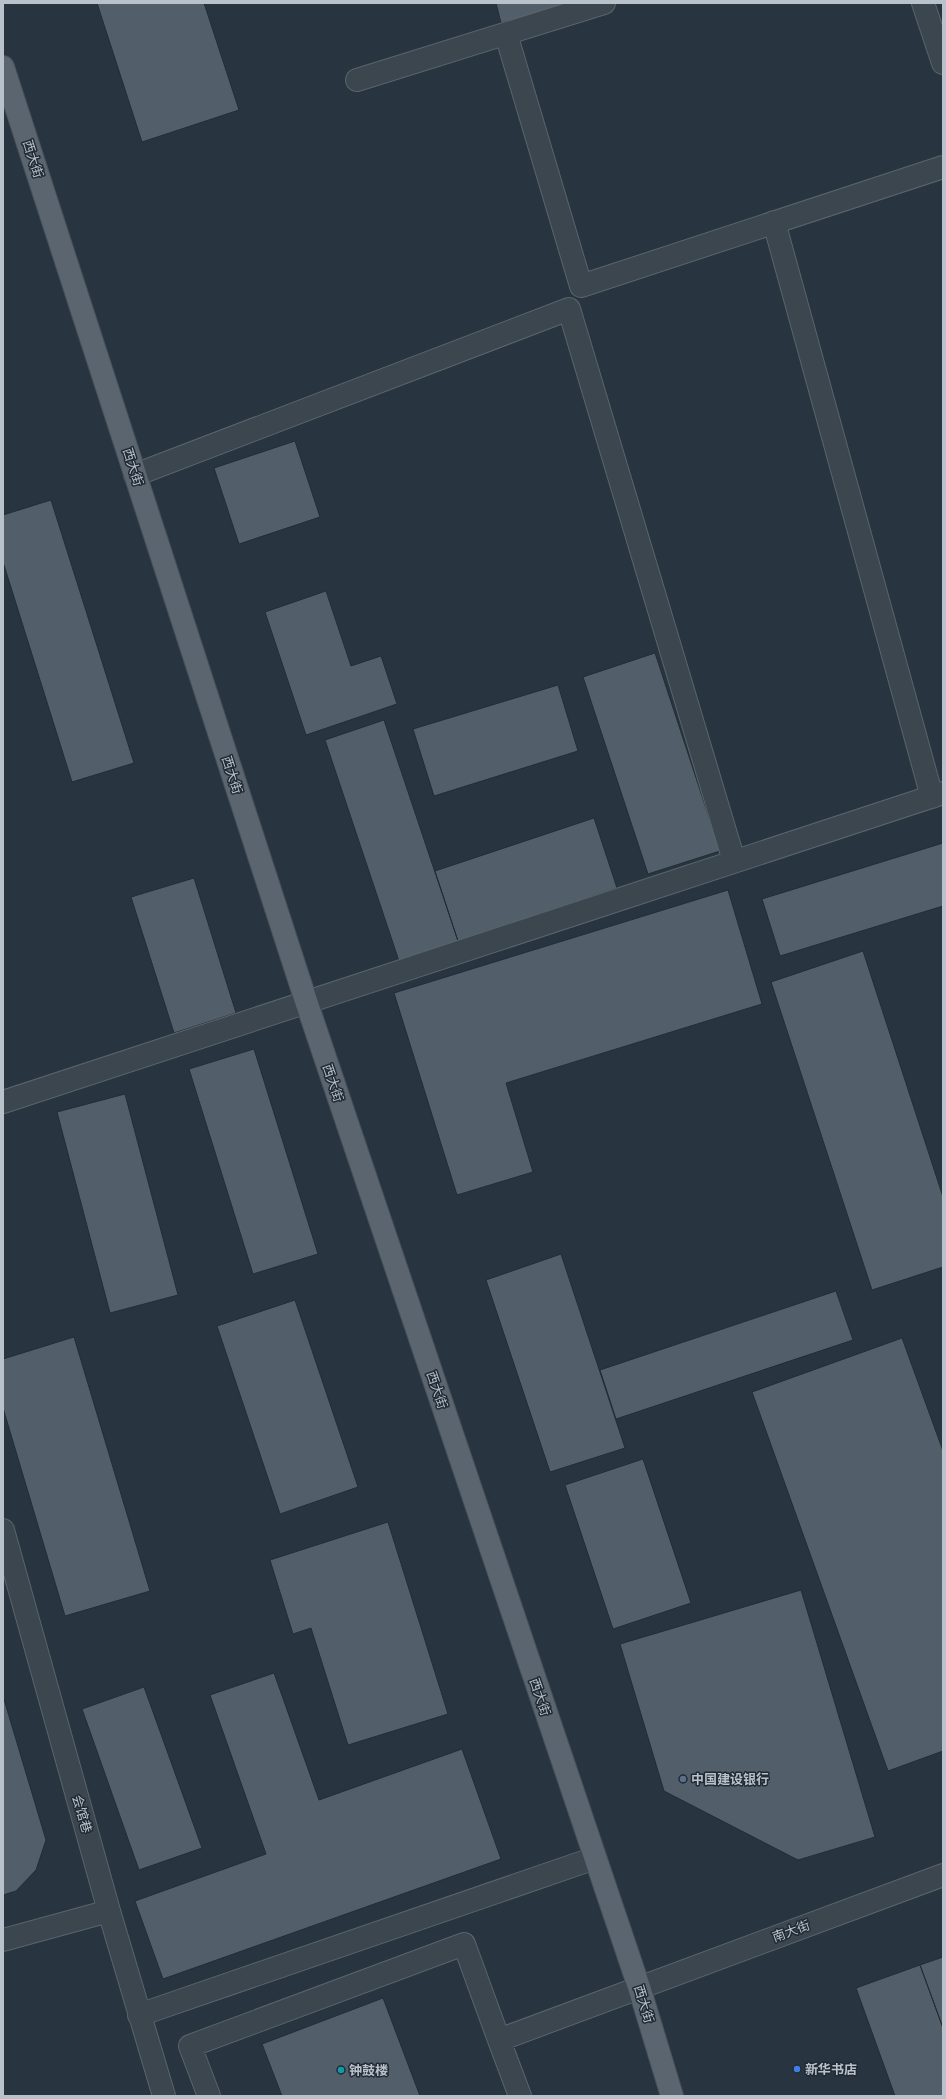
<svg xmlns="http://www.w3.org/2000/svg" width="946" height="2099" font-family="Rubik,'Noto Sans SC',sans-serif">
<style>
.building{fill:#525f6a;stroke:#232d37}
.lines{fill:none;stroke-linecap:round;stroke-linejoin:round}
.minor-casing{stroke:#5a646d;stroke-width:24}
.major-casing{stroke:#464f59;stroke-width:24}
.minor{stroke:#3c464f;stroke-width:22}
.major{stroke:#5a656f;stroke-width:22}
.service-dot{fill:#5c6f8a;stroke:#212b35;stroke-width:1.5}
.shop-dot{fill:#3f7fe0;stroke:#212b35;stroke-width:1.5}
.culture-dot{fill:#0f9aa8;stroke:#212b35;stroke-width:1.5}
.labels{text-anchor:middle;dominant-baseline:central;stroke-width:3;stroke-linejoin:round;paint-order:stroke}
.street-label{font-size:13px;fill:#b9c1ca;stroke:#212b35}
.poi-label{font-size:13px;font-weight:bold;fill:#b9c1ca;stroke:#212b35;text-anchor:start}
</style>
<rect width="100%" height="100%" fill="#28343f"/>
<path class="building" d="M97,3h107l35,107 -97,32z
M496,3h77l-72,20z
M295,441l25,76 -81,27 -25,-76z
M51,500l83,263 -62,19 -69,-220v-47z
M326,591l25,75 30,-10 16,48 -91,31 -41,-123z
M655,653l65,198 -72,23 -65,-197z
M558,685l20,66 -144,45 -21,-67z
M384,720l74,221 -59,20 -74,-221z
M594,818l23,70 -159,53 -23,-70z
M943,843v63l-163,50 -18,-57z
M194,878l42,135 -62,20 -43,-136z
M728,890l34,114 -256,79 27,89 -76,23 -63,-202z
M863,951l80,246v70l-71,23 -101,-308z
M254,1049l64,205 -65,20 -64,-205z
M125,1094l53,201 -68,18 -53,-201z
M561,1254l64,194 -75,24 -64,-192z
M836,1291l17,49 -237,79 -16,-49z
M295,1300l63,187 -78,27 -63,-188z
M74,1337l76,254 -85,25 -62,-208v-49z
M902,1338l41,113v300l-55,20 -136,-379z
M643,1459l48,144 -78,26 -48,-144z
M388,1522l60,192 -100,31 -37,-117 -18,6 -23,-74z
M801,1590l74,247 -77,23 -134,-69 -44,-147z
M274,1673l45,127 143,-51 39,110 -338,120 -28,-78 131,-47 -56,-159z
M144,1687l58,161 -63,22 -57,-161z
M3,1696l43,144 -10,30 -20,21 -13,4z
M943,1957v71l-23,-63z
M920,1965l23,63v68h-48l-39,-108z
M383,1998l37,98h-138l-20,-52z"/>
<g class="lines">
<defs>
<path id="minor" d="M923,3l20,60
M506,34l75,252 362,-119
M357,80l247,-77
M774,222l158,575
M135,475l434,-166 165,552
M3,1102l940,-309
M3,1530l106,381 55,185
M3,1940l106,-29
M139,2015l456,-157
M209,2096l-19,-50 274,-102 35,96
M520,2096l-21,-56 444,-165"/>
<path id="major" d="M3,67l303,934 333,986 33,109"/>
</defs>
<use href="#minor" class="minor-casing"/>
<use href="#major" class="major-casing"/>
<use href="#minor" class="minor"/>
<use href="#major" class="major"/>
</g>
<circle class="service-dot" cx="683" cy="1779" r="4"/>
<circle class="shop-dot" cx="797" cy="2069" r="4"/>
<circle class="culture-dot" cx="341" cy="2070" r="4"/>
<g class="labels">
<g class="street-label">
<text transform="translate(33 159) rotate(72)">西大街</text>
<text transform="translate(133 467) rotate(72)">西大街</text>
<text transform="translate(232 775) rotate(72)">西大街</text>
<text transform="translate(333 1083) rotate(71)">西大街</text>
<text transform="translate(437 1390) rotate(71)">西大街</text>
<text transform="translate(540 1697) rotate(71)">西大街</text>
<text transform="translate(82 1814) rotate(74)">会馆巷</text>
<text transform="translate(791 1931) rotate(-20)">南大街</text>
<text transform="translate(644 2004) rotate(73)">西大街</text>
</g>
<g class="poi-label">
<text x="691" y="1779">中国建设银行</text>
<text x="805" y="2069">新华书店</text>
<text x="349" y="2070">钟鼓楼</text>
</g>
</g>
<rect width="946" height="2099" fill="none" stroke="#b9c1ca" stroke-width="8"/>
</svg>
